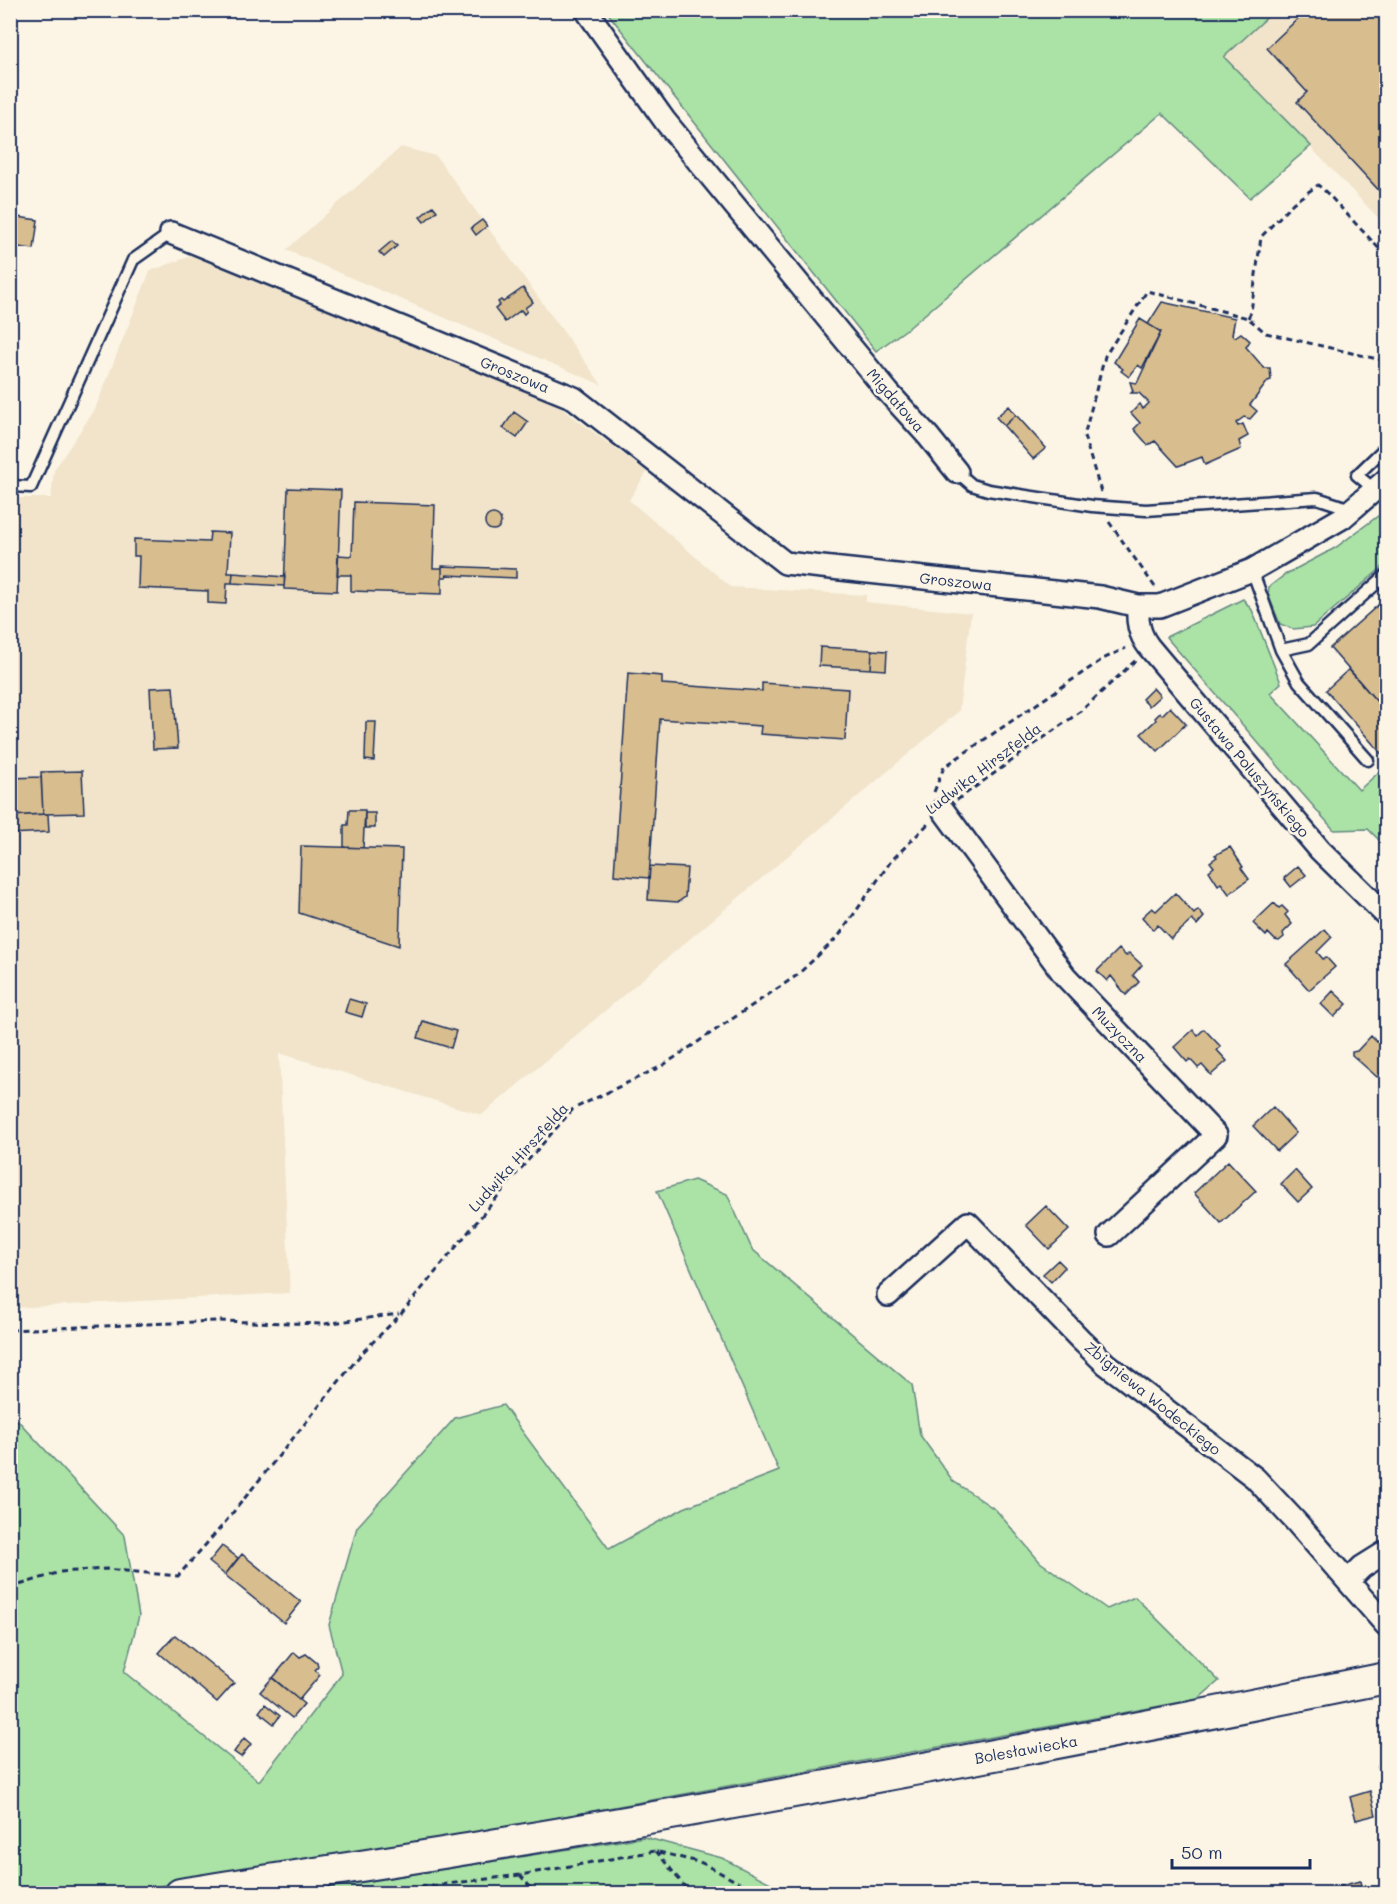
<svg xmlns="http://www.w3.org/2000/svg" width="1397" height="1904" font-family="Mali,sans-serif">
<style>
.built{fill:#f1e4cb}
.green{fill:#abe2a5;stroke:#638882;stroke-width:1.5}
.building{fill:#d8bd8e;stroke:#1b2f5e;stroke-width:1.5}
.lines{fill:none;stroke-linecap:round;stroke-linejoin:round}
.lane-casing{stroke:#1b2f5e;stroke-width:15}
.street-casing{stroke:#1b2f5e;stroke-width:26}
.secondary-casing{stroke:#1b2f5e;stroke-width:34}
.path{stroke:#1b2f5e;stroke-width:3;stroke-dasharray:6 4.5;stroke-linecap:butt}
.lane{stroke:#fcf5e5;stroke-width:10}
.street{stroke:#fcf5e5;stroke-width:21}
.secondary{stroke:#fcf5e5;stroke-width:30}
.labels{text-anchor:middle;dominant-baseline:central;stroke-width:5;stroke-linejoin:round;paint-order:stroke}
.street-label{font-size:15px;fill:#1b2f5e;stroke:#fcf5e5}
</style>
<rect width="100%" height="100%" fill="#fcf5e5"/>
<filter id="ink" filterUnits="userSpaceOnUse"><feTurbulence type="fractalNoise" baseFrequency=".0167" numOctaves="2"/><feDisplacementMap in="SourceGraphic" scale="12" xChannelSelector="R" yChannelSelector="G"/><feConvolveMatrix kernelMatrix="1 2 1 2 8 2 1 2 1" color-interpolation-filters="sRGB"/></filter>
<g filter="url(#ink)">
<path class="built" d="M1274,11h112v215l-162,-169z
M401,147l35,9 166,229 -316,-135z
M199,253l349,145 99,74 -18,28 102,87 135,8v7l105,11 -12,98 -477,404 -203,-62 11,240 -279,15v-810h40l3,-28 41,-61 55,-138z"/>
<path class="green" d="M606,11h668l-50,46 87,89 -61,52 -88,-85 -251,213 -35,25z
M1386,510v54l-73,63 -20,2 -13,-5 -12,-30 1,-7 17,-13 49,-26z
M1243,599l9,11 29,73 -11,10 89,97 27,-24v81l-18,-18 -34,1 -168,-193z
M694,1180l33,14 25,55 160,136 8,50 33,46 43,29 44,52 67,47 28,-12 84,84 -21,18 -665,123 -415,71h-107l-1,-481 115,124 14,80 -15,56 135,109 83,-107 -13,-49 28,-98 98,-109 48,-13 106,144 75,-41 95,-37 -122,-280z
M644,1837l78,21 68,35h-495z"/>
<path class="building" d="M1307,10h79v50l-2,3 2,3v132l-89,-96 10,-10 -40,-44z
M433,206l4,5 -13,11 -4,-5z
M10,216l28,4 -4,29 -24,-3z
M482,220l5,6 -11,9 -5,-7z
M392,241l5,5 -13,11 -5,-5z
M523,288l10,14 -8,6 2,3 -3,3 -3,-4 -16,12 -10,-13 5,-4 -2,-3 3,-2 2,2z
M1162,302l73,16 -3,17 3,2 6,-4 9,8 -4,6 18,21h6l1,12 -3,1 -18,24 7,6 -7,8 -6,-2 -8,6 2,3 5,-2 5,12 -9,5 2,8 -36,16 -3,-8 -24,9 -23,-25 -7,4 -14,-16 6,-6 -9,-10 9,-9 3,5 6,-6 -10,-10h-8l2,-2 -3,-9 7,1 24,-51 -13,-8z
M1140,319l21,13 -19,36 -4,-3 -9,12 -8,-6 2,-2 -9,-7z
M1009,406l7,9 -12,11 -8,-9z
M514,412l14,10 -11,16 -14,-10z
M1016,415l30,33 -13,11 -29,-33z
M288,488l53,2 -4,101 -53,-2z
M354,502l81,3 -2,63h9v26l-91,-3v-16h-14l1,-20 14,1z
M485 522a8 8 0 1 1 16 0a8 8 0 1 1-16 0Z
M210,532l20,1 -2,40h5l-1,10h-5l-1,21 -18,-1v-12l-70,-3 1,-32h-5v-17l75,3z
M442,566l74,3v9l-69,-3 -1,2h-4z
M233,573l52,4 -1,9 -52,-3z
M1386,598v114l-56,-64z
M820,647l52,3 -1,19 -52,-3z
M872,650l15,1 -1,19 -15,-1z
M1349,669l37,43v47l-60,-69z
M628,673l34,3v8l100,7v-8l86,6 -3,51 -85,-6 1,-8 -101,-7 -11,159 -35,-3z
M173,687l5,61 -25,1 -3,-61z
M1153,688l7,8 -11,10 -7,-7z
M1170,707l16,17 -28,27 -17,-17 15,-14 -1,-2 5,-5 2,2z
M366,722h10l-2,39 -9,-1z
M82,771l2,42 -41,1 -2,-42z
M41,777l2,37 -33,2v-38z
M349,810h16l-2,38 -19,-1v-22h4z
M365,813h10v15h-10z
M48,814l1,18 -39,2v-18z
M301,846l101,3 -3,97 -100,-33z
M1230,847l13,20 -2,1 8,11 -20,15 -8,-11 -3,2 -9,-14 5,-4 -4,-5 7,-5 -2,-2z
M650,866l37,2 -2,29 -7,5 -30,-2z
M1298,866l8,9 -15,12 -7,-9z
M1175,893l19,21 4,-4 6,7 -7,8 -5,-5 -21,19 -13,-14 -5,5 -11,-13 10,-9 4,3z
M1274,903l5,5 3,-2 6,6 -3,3 7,9 -9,9 1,4 -5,4 -4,-1 -7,-7 -2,3 -13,-13z
M1325,929l7,8 -15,15 6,7 3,-2 9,10 -26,23 -23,-26z
M1119,949l7,7 3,-3 13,12 -9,10 6,7 -13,13 -15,-19 -4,5 -10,-10z
M1333,991l14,13 -13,13 -13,-13z
M349,999l17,5 -4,13 -17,-5z
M423,1021l33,10 -5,17 -33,-10z
M1204,1029l17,18 -4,3 10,11 -16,14 -9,-10 -4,3 -8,-9 -3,3 -13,-15 19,-17 5,5z
M1371,1036l6,6 6,-4 3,3v26l-9,10 -25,-22v-3l5,-1z
M1273,1107l23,26 -19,18 -24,-25z
M1228,1161l28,30 -35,32 -27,-30z
M1295,1170l17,19 -14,13 -17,-18z
M1046,1206l23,24 -20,19 -23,-24z
M1058,1260l7,7 -14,15 -8,-8z
M222,1546l16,12 -13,17 -16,-13z
M242,1554l59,48 -17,21 -59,-48z
M175,1635l59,48 -17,19 -58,-49z
M294,1652l6,5 6,-3 11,9 1,4 -3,3 5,5 -21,25 -26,-22z
M272,1678l32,26 -12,14 -32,-26z
M265,1704l15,12 -6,8 -15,-12z
M244,1738l7,6 -10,13 -7,-5z
M1386,1763v17l-5,1 -3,-16z
M1370,1791l6,24 -20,5 -6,-23z
M1360,1881l3,13h-21l-2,-8z"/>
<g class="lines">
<defs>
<path id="lane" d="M957,472l15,13 16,5 104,16 54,4 171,-12 34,11
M10,486l21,1 102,-227 38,-27
M1375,490l-18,-15 29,-28
M1252,570l29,80 18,32 69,78
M1281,650l28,-6 77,-69"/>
<path id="street" d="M586,10l79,111 223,271 40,44 29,36
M171,233l403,165 211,165 315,34 38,9h22l92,-36 90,-52 44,-38
M1138,606c-1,16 1,28 11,41l171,203 66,65
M943,810l122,166 151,159 -107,100
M888,1295l80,-72 112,116 26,25 149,114 42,45 89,102
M1348,1581l14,-14 24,-15"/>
<path id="secondary" d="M180,1894c106,-17 212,-32 317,-50 297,-50 594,-106 889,-166"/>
</defs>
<use href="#lane" class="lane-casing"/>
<use href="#street" class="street-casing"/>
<use href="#secondary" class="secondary-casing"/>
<path class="path" d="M1248,318l3,-6 10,-75 32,-34 25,-18 10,9 58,62
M1101,492l-17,-56 21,-80 42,-65 101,27 18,15 120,28
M1109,522l46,65
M934,792l10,-25 159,-108 23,-11
M957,800l124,-89 55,-51
M10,1330l207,-9 107,3 75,-10
M10,1588l50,-16 46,-3 72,7 44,-50 140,-173 39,-39 115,-140 57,-65 89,-43 134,-90 42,-39 53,-76 38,-38
M656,1851l35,43
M520,1875l16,19
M402,1894l4,-5 114,-14 135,-24 47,12 58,31"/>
<use href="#lane" class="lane"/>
<use href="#street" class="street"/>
<use href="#secondary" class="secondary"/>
</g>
</g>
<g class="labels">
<g class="street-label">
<text transform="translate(515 374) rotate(22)">Groszowa</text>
<text transform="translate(896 400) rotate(49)">Migdałowa</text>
<text transform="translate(956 581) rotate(6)">Groszowa</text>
<text transform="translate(1250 767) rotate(50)">Gustawa Poluszyńskiego</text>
<text transform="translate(983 768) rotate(-37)">Ludwika Hirszfelda</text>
<text transform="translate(1120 1034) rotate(46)">Muzyczna</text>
<text transform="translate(518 1157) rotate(-48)">Ludwika Hirszfelda</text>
<text transform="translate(1153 1398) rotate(39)">Zbigniewa Wodeckiego</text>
<text transform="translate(1026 1749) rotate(-10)">Bolesławiecka</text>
</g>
</g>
<rect width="1397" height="1904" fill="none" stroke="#fcf5e5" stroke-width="36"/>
<rect x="18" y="18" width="1361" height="1868" fill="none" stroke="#1b2f5e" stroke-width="2" filter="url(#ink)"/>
<path d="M1172 1859v9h138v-9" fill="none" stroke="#1b2f5e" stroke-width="3"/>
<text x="1181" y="1859" font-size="18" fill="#1b2f5e" stroke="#fcf5e5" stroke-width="4.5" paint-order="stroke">50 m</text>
</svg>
